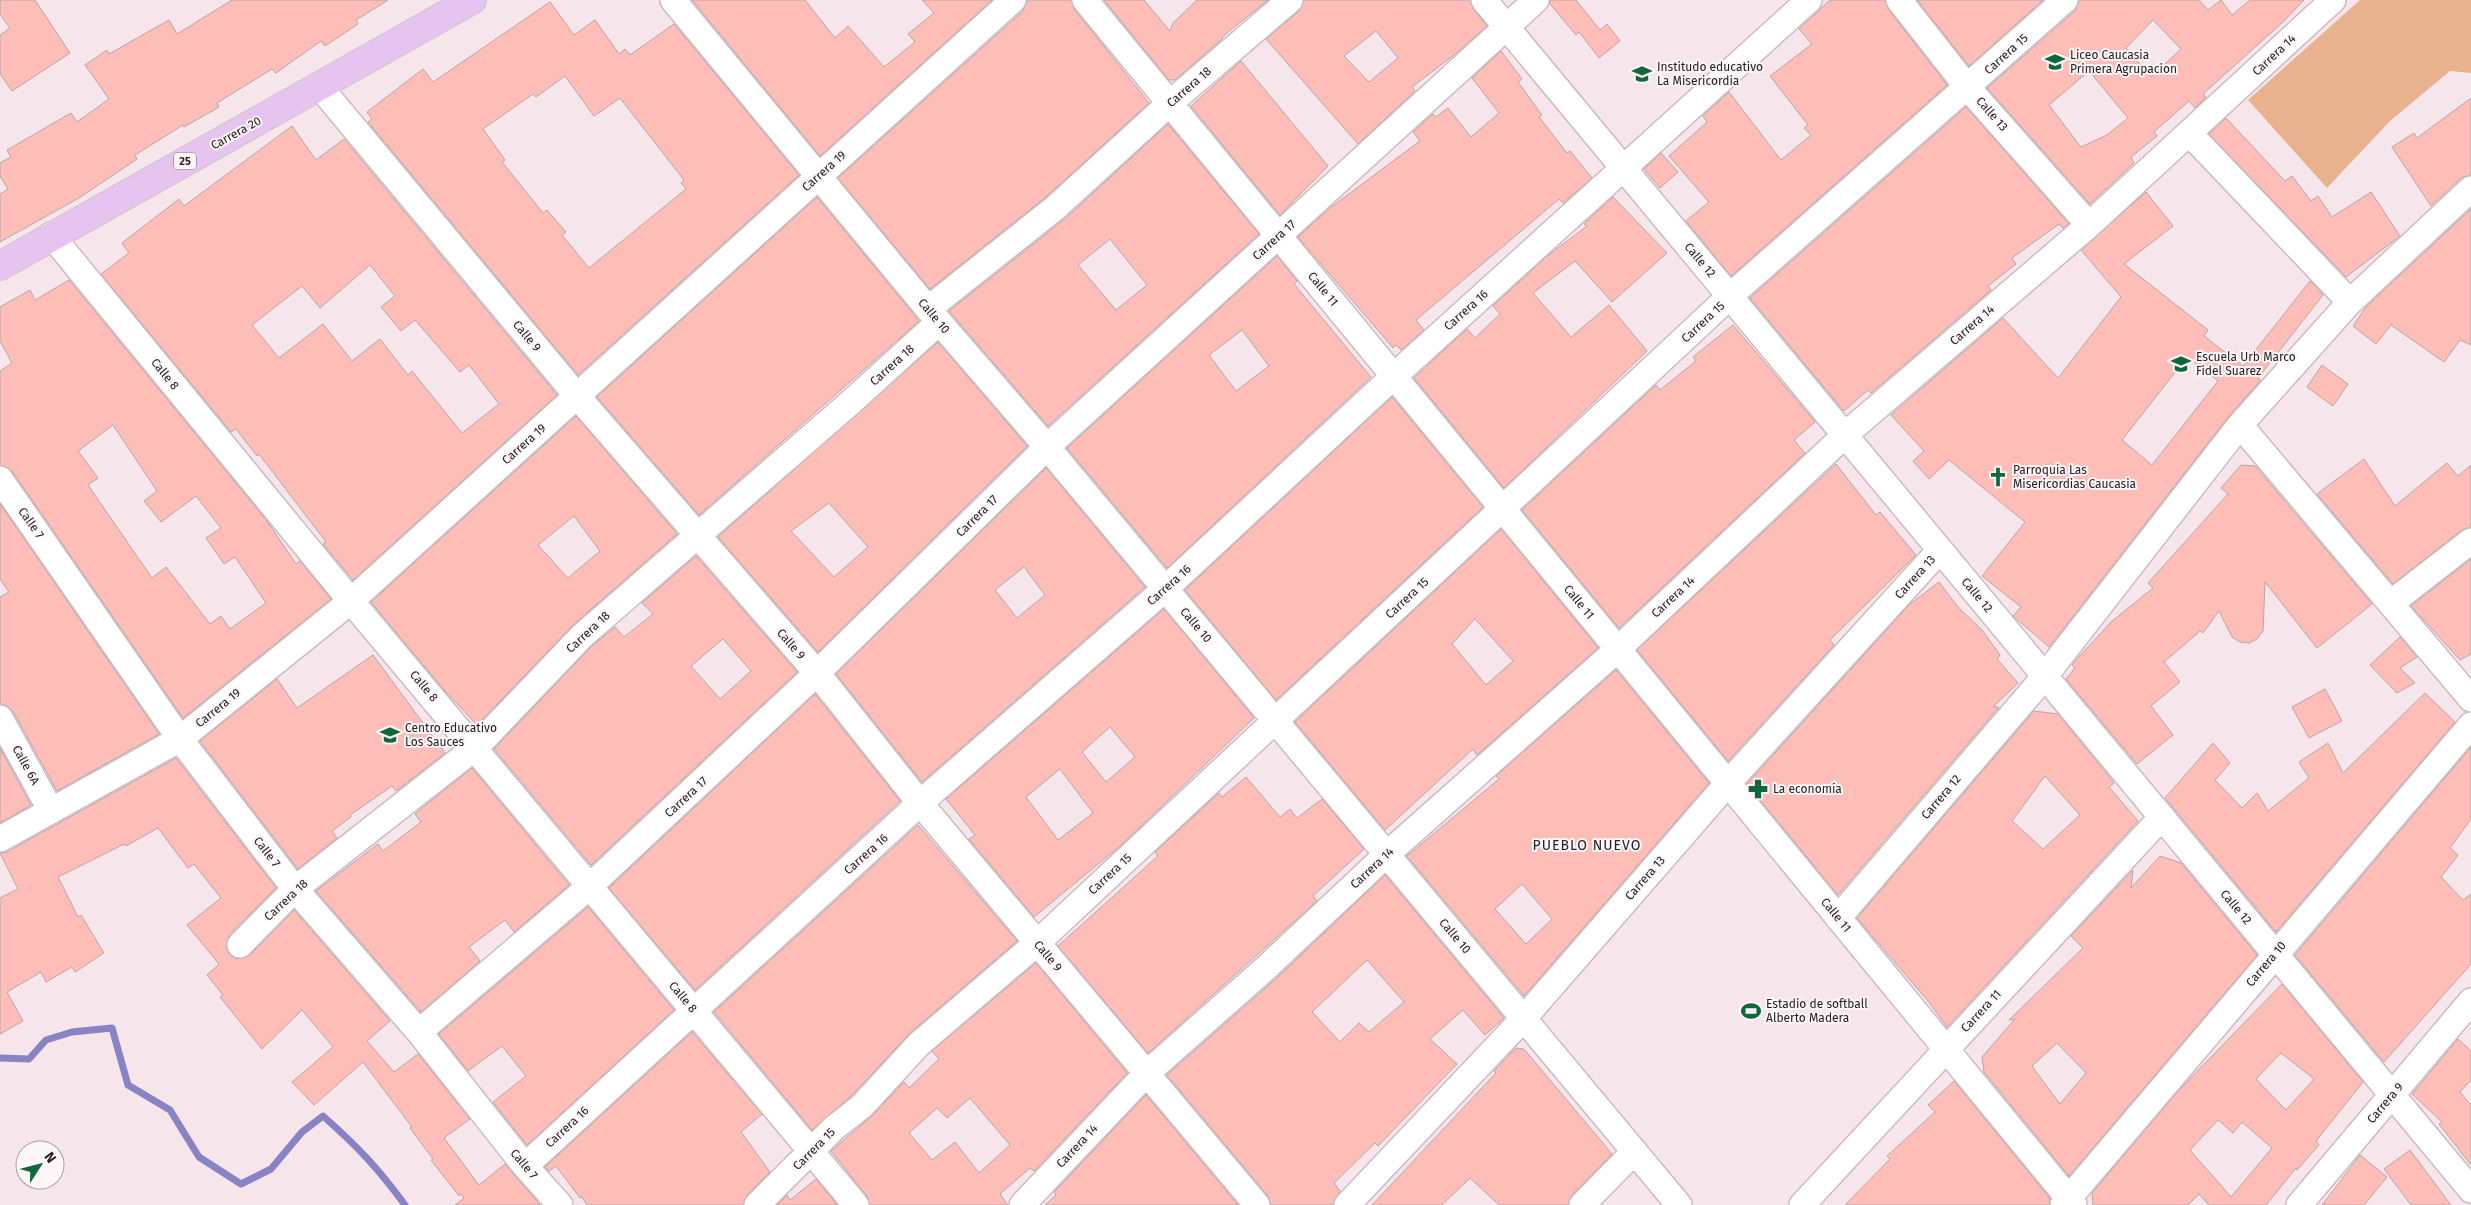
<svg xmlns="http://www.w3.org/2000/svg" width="2471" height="1205" font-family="'Fira Sans',sans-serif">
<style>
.green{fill:#e7b28d}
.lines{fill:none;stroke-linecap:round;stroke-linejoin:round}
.stream{stroke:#8883c3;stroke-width:7}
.building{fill:#febdb7;stroke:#b8a6a4;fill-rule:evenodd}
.minor-casing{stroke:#ccbbc2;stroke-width:28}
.primary-casing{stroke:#cbc9ca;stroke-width:30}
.minor{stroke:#fff;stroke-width:25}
.primary{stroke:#e7c3ef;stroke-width:28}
.labels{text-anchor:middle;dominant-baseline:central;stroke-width:4;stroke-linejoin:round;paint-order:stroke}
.shield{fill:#fdf6f8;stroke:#666062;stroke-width:1}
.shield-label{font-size:11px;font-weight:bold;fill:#262022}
.street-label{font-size:12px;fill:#262022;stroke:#fdf6f8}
.poi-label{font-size:12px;fill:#262022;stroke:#fdf6f8;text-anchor:start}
.neighbourhood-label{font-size:14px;letter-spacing:1px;fill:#262022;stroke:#fdf6f8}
</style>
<rect width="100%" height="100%" fill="#f7e5ec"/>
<path class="green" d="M2360,0h111v73l-21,-2 -60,50 -63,67 -79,-88z"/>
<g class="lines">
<path class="stream" d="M0,1058l29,1 17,-19 26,-8 40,-4 16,57 42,25 29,47 42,27 30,-15 31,-37 21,-16c34,30 55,52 82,89"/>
</g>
<path class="building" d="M0,0h35l35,53 -58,38 -12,-17v-39l10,-7 -10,-14z
M232,0h156l-32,20 2,4 -33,22 -4,-5 -45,32 -4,-4 -55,34 2,4 -35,20 -1,-2 -48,30 2,4 -58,39 -79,44v-48l8,-5 -8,-13v-13l11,-6 -4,-7 64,-37 6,9 32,-23 -24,-34 22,-15 2,4 60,-34 8,14z
M692,0h113l30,38 13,-12 36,41 31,-25 -7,-8 26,-21 -12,-13h70l-172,156z
M1027,0h44l3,9 75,94 -103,94 -116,92 -92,-111 185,-167z
M1104,0h40l26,31 3,-8 24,-23h71l-46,37 1,1 -48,42h-6z
M1304,0h166l3,9 14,17 -33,29 -42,32 3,4 -57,53 -92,-105 33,-28zM1376,31l22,27 -29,24 -25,-26z
M1550,0h26l24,30 7,-6 13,17 -21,17 -20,-26 -3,3 -26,-31z
M1830,0h55l3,9 59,76 -216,191 -45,-55 23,-19 -40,-46 38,-34 -4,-6 26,-24 52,68 30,-25 -7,-7 4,-3 -38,-49 42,-32 -13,-15z
M1917,0h126l-74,66z
M2079,0h120l9,10 13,-10 11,15 18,-15h54l-21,22 -80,72 3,3 -11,11 -6,-7 -35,31 3,4 -26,21 3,6 -44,41 -103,-116 88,-77zM2153,20l28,29 -30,28 -25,-29zM2089,71l39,47 -21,17 -26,12 -32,-42z
M550,2l24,33 21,-15 24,34 6,-5 5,6 44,-31 125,151 -221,200 -210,-253 4,-3 -5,-7 56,-43 10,13zM565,76l29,40 26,-18 64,82 -3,3 5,6 -97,79 -27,-33 4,-3 -19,-22 -4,3 -41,-51 3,-2 -22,-31 50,-35 3,3z
M1501,51l21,28 -4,3 24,33 -3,2 28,36 3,-2 22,27 -29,25 -4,-4 -143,121 8,10 -23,20 -5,-5 -3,3 -95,-111 32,-29 90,-67 -7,-9 20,-18 3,3 12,-9 23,29 28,-24 -27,-35z
M1241,61l87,105 -48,49 -89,-109z
M2471,98v77l-10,3 -30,28 -39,-59 22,-14 3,5z
M1966,107l103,117 -6,4 -4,-4 -47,34 4,6 -28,22 3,4 -120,103 -3,-3 -24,21 -94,-113z
M2226,118l59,63 7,-5 19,25 7,-5 14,21 39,-25 29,44 -54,41 -137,-143z
M1168,124l91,110 -211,192 -99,-115 116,-92zM1110,239l37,46 -31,25 -38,-45z
M292,126l24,34 28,-21 213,256 -204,185 -30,-36 3,-2 -67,-88 -2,2 -21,-27 -5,3 -130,-158 28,-21 -7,-10 57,-44 5,7zM370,265l25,31 -14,11 20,24 14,-11 45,52 9,-7 30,39 -37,29 -50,-62 -4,4 -28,-36 -28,22 -29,-37 -44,34 -27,-33 50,-39 18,22z
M1661,153l17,19 -18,16 -16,-19z
M2146,192l27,34 -49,38 84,66 -4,6 39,30 67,-85 13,14 -65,83 3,2 -32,36 -180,231 -36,-31 8,-9 -39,-31 43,-54 -76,-62 -20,19 -16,-18 11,-10 -33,-36 112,-97 55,60 63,-81 -40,-47zM2187,357l31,24 -66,84 -30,-25z
M817,197l102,124 -220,194 -102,-118z
M1613,197l54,56 -55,49 -37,-41 -42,32 38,44 38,-32 38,46 -143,137 -90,-110 53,-49 8,9 25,-24 -7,-8 53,-49 41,-31 -3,-2z
M2471,209v136l-11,-5 -16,22 -53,-37 -15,19 -23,-18 13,-19z
M1277,256l20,25 -3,3 77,93 -204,191 -100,-120zM1242,330l27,36 -33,25 -27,-36z
M69,280l198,241 29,43 4,-3 31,38 -148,119 -171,-247 -12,-6v-94l12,-8 -12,-22v-34l30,-17 5,10zM113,425l44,66 -13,10 17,21 35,-26 25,32 -15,10 18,26 11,-7 31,46 -36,26 -9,-13 -11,8 -44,-57 -14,11 -64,-93 10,-7 -20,-27z
M1733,325l82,97 -21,18 11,13 -186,175 -97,-118 134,-125 4,5 36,-29 -3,-4z
M938,342l89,104 -209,206 -100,-115zM829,503l39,44 -34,30 -43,-46z
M2322,365l26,19 -15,22 -26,-19z
M1392,397l91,110 -207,193 -91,-110z
M576,416l101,118 -104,91 -96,100 -33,-35 -73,-88zM574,516l26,35 -32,27 -30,-33z
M2364,459l31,47 52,-43 11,13 13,-11v62l-9,3 -69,54 -76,-90z
M1836,464l40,51 4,-3 36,43 -86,85 4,5 -106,116 -91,-111z
M2241,465l14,1 117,138 -55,44 -52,-66 -2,49 -6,8 -8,4 -9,-1 -8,-5 -13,-26 -16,22 -3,-2 -36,31 16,20 -29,24 22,29 -36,29 -71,-85 9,-11 -3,-3 4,-5 35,-38 42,-34 -5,-5 80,-89 -7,-6z
M1046,468l99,119 -223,195 -86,-108zM1024,567l21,28 -28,23 -22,-28z
M0,504l159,230 -102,57 -44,-80 -6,-5 -7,-2v-107l9,-5 -9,-13z
M1501,529l97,119 -121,107 -4,-6 -88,81 -90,-108zM1475,619l38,42 -27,24 -34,-41z
M696,556l101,116 -206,193 -97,-116 98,-103 23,-19 9,10 29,-23 -11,-11zM723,639l28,32 -31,28 -29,-33z
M2471,559v95l-11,6 -49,-54z
M1939,582l19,25 24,23 18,25 -3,4 21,24 -25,24h6l-161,188 -91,-111 163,-180z
M1164,609l90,109 -134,128 -86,71 -65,-78 6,-4 -29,-36zM1110,727l25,30 -29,25 -24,-30zM1060,769l33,44 -35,27 -32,-43z
M2400,637l17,20 -17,11 15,15 -18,10 -27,-28z
M373,655l72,98 -49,38 -4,-5 -42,29 1,2 -19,14 5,7 -39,31 -98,-128 77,-62 20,29z
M1616,670l93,113 -185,213 -117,-140 92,-77 -3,-3zM1522,884l30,35 -26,25 -31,-35z
M2325,689l17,32 -33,17 -17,-31z
M2425,693l30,29 -179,210 -111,-134 48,-55 17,20 -15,17 27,28 15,-15 11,18 41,-33 -10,-16 29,-19 15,30z
M815,694l85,107 -205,189 -86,-102z
M2034,711l24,3 56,69 -5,4 29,34 -191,206 -19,-26 -71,-83zM2045,776l35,39 -37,34 -31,-28z
M2471,747v72l-21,29 8,7 -17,22 22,23 8,-6v70l-87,98 -89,-107z
M0,748l31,57 -31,18z
M176,758l100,130 -47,47 -3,13 4,7 7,4 13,-4 44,-45 96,111 -23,20 27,31 24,-18 52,65 -26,19 35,47 26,-21 35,41h-85l9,-7 -3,-4 -2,2 -28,-36 2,-1 -23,-31 2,-1 -49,-65 -49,43 -22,-23 41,-35 -31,-37 -40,39 -42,-52 3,-2 -16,-20 12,-11 -32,-39 34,-27 -27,-34 -6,4 -30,-40 -32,18 -2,-2 -66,33 20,40 3,-2 23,38 -29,19 -3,-5 -26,15 -5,-10 -34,20 16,29 -23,13v-136l18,-9 -18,-36 7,-1z
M472,768l97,117 -55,47 -9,-12 -36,27 11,14 -59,51 -105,-121 62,-47 5,7 38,-29 -6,-8z
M1246,777l34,40 10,-8 7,9 25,-19 42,50 -51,47 4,5 -169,152 -90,-107 100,-90 -3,-4 64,-59 3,4z
M918,825l99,116 -107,92 -58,62 -40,35 -98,-118z
M2160,856l21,7 76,92 -188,221 -85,-104 -2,-15 33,-38 -6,1 74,-72 -12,-12 62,-66 -2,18zM2057,1043l29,30 -26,31 -28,-38z
M1385,875l119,143 -19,17 -22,-25 -33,29 27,25 -79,82 -3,-3 -41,40 6,8 -7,14h-62l-3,-9 -101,-121 111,-98zM1367,960l37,42 -35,30 -10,-9 -19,19 -28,-30z
M588,907l86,103 -147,135 -34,-43 33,-26 -24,-30 -34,25 -29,-37z
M1036,963l91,110 -93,98 -4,-3 -30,26 8,11h-138l-3,-9 -36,-45 41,-35 32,-34 5,6 30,-29 -7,-8zM970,1098l40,47 -31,28 -24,-31 -23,18 -23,-27 28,-25 10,10z
M2282,984l81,98 -47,59 3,4 -22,25 -1,-2 -30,37h-57l-10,-11 -11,11h-95l-1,-12 87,-103zM2281,1053l33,26 -28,31 -30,-31zM2218,1120l15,13 9,-11 30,26 -41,49 -41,-47z
M692,1032l70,82 -21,18 29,40 -23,23 -4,10h-156l-5,-8 -2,1 -24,-32 -7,5 -4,-4z
M2458,1039l13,12v29l-11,12 11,13v60l-32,-41 3,-2 -30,-28z
M1516,1048l8,1 88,105 -40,41 -4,10h-69l-29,-27 -28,27h-70l124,-132 -2,-2z
M1954,1081l94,115 2,3 -1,6h-204l45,-46 -3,-3 48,-44 -7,-7z
M1146,1095l92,110h-193l11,-10 -2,-3z
M2410,1150l41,55h-40l-27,-36z
M2360,1155l27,22 -23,28h-42z
M816,1179l21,26h-60l10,-10 3,5z"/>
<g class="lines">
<defs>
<path id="minor" d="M673,0l255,309 119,138 632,758
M1085,0l989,1205
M1484,0l987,1190
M1899,0l69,88 121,137
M320,87l257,309 240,277 103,130 337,402
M2189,133l161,169
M51,235l300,366 505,604
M928,309l127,-101 115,-105 120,-103
M2240,425l231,274
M0,479l180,260 115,150 124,143 106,134 35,39
M2391,603l80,-62
M0,718l51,93
M0,839l180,-100 171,-138 662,-601
M1838,918l207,-242 195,-251 110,-123 121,-113
M240,945l55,-56 181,-142 106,-111 269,-234 88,-80
M419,1032l171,-146 227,-213 230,-226 489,-447
M525,1166l395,-363 245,-214 229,-213 415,-376
M757,1205l77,-77 28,-22 57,-62 118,-101 693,-647 335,-296
M1022,1205l124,-131 122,-108 118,-111 232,-206 228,-215 243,-209 244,-225
M1347,1205l177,-187 204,-235 212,-233
M1582,1205l52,-53
M1802,1205l360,-388
M2063,1205l408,-480
M2299,1205l172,-204"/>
<path id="primary" d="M0,266l472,-266"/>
</defs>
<use href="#minor" class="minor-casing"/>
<use href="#primary" class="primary-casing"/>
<use href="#minor" class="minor"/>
<use href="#primary" class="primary"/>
</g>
<defs>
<symbol id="school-bare" viewBox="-9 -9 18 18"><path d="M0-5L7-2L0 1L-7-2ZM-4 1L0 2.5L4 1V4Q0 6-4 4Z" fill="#10683a" stroke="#fdf6f8" stroke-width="2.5" paint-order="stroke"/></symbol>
<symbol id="church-bare" viewBox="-9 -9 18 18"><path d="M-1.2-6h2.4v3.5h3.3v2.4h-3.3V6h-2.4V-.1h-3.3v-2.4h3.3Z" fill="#10683a" stroke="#fdf6f8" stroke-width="2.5" paint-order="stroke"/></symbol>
<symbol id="pharmacy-bare" viewBox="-9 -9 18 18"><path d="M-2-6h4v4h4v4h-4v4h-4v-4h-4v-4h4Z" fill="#10683a" stroke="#fdf6f8" stroke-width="2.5" paint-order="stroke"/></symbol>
<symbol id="stadium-bare" viewBox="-9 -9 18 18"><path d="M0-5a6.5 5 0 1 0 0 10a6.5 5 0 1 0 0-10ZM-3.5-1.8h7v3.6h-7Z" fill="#10683a" stroke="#fdf6f8" stroke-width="2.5" paint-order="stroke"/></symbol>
</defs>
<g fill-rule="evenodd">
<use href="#school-bare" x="2041" y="48" width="28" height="28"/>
<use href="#school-bare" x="1628" y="60" width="28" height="28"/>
<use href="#school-bare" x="2167" y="350" width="28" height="28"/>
<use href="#church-bare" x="1984" y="463" width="28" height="28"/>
<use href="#school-bare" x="376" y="721" width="28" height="28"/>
<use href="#pharmacy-bare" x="1744" y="775" width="28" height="28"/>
<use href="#stadium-bare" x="1737" y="997" width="28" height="28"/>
</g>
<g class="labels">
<rect class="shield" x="174" y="152.5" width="22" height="17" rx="4"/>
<g class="shield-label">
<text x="185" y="161">25</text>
</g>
<g class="street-label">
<text transform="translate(2006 54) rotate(-42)">Carrera 15</text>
<text transform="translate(2274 55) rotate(-43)">Carrera 14</text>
<text transform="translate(1189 87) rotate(-41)">Carrera 18</text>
<text transform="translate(1992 114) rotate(49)">Calle 13</text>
<text transform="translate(236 133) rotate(-29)">Carrera 20</text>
<text transform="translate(824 171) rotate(-42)">Carrera 19</text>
<text transform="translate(1274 240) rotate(-42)">Carrera 17</text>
<text transform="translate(1700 260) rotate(50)">Calle 12</text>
<text transform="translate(1323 289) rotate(51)">Calle 11</text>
<text transform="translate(1466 310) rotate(-42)">Carrera 16</text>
<text transform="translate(934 316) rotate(50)">Calle 10</text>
<text transform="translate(1703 322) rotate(-43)">Carrera 15</text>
<text transform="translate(1972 325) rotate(-41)">Carrera 14</text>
<text transform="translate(527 336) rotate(50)">Calle 9</text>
<text transform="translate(892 365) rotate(-42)">Carrera 18</text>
<text transform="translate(165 374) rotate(51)">Calle 8</text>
<text transform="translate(524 444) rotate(-42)">Carrera 19</text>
<text transform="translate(977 516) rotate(-45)">Carrera 17</text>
<text transform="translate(31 523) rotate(55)">Calle 7</text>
<text transform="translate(1915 577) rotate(-48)">Carrera 13</text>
<text transform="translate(1169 585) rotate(-42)">Carrera 16</text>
<text transform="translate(1977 595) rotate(50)">Calle 12</text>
<text transform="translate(1673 597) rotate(-43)">Carrera 14</text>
<text transform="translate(1407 598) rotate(-43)">Carrera 15</text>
<text transform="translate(1579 602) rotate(51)">Calle 11</text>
<text transform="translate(1196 625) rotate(50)">Calle 10</text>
<text transform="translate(588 632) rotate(-43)">Carrera 18</text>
<text transform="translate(791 644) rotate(49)">Calle 9</text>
<text transform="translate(424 686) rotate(50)">Calle 8</text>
<text transform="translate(218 708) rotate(-39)">Carrera 19</text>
<text transform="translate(26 765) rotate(61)">Calle 6A</text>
<text transform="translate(686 797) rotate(-43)">Carrera 17</text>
<text transform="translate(1941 797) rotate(-50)">Carrera 12</text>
<text transform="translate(267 852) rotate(52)">Calle 7</text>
<text transform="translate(866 854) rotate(-42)">Carrera 16</text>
<text transform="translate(1372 868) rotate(-43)">Carrera 14</text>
<text transform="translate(1110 874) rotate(-43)">Carrera 15</text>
<text transform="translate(1645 878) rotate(-49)">Carrera 13</text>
<text transform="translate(286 900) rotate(-43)">Carrera 18</text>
<text transform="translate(2236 907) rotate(50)">Calle 12</text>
<text transform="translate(1836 915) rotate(51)">Calle 11</text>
<text transform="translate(1455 936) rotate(50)">Calle 10</text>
<text transform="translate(1048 956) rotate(50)">Calle 9</text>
<text transform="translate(2266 964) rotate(-50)">Carrera 10</text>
<text transform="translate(683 997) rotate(50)">Calle 8</text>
<text transform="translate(1981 1011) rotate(-47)">Carrera 11</text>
<text transform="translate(2385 1103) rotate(-50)">Carrera 9</text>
<text transform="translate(567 1127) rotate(-43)">Carrera 16</text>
<text transform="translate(1077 1146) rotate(-47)">Carrera 14</text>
<text transform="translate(814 1149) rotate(-45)">Carrera 15</text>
<text transform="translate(524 1164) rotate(50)">Calle 7</text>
</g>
<g class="poi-label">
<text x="2070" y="55">Liceo Caucasia<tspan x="2070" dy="14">Primera Agrupacion</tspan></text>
<text x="1657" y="67">Institudo educativo<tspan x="1657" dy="14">La Misericordia</tspan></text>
<text x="2196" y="357">Escuela Urb Marco<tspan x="2196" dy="14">Fidel Suarez</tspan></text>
<text x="2013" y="470">Parroquia Las<tspan x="2013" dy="14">Misericordias Caucasia</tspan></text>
<text x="405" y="728">Centro Educativo<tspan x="405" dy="14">Los Sauces</tspan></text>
<text x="1773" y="789">La economía</text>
<text x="1766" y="1004">Estadio de softball<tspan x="1766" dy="14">Alberto Madera</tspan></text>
</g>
<g class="neighbourhood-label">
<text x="1587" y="845">PUEBLO NUEVO</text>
</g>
</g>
<g transform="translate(40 1165) rotate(54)"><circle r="24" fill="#fdf6f8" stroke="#a7a0a2"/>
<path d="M0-4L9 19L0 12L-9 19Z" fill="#10683a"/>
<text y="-8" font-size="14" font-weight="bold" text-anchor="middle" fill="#262022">N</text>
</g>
</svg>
